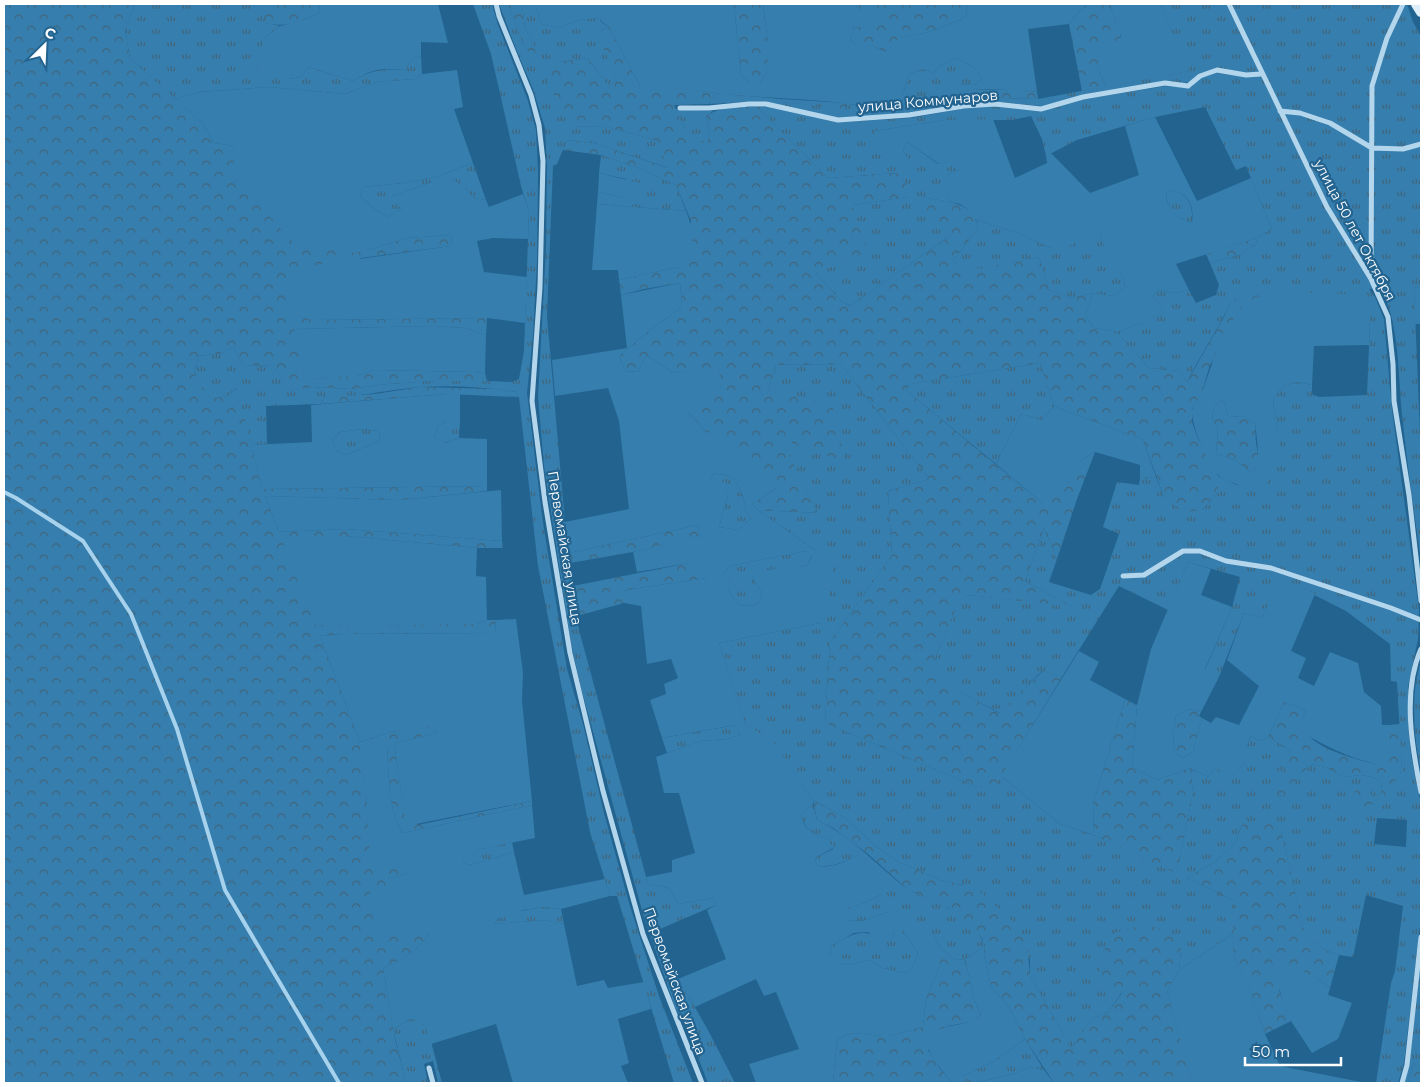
<svg xmlns="http://www.w3.org/2000/svg" width="1425" height="1087" font-family="Montserrat,sans-serif">
<style>
.grass{fill:url(#grass-tufts);fill-rule:evenodd}
.forest{fill:url(#forest-crowns)}
.garden{fill:#367ead;fill-rule:evenodd}
.lines{fill:none;stroke-linecap:round;stroke-linejoin:round}
.stream{stroke:#a7d2ed;stroke-width:4}
.street{stroke:#b3d6ec;stroke-width:5}
.secondary{stroke:#dfeffa;stroke-width:10}
.labels{text-anchor:middle;dominant-baseline:central;stroke-width:4.5;stroke-linejoin:round;paint-order:stroke}
.street-label{font-size:14px;fill:#fff;stroke:#226390}
</style>
<defs>
<pattern id="grass-tufts" width="24" height="20" patternUnits="userSpaceOnUse" patternTransform="scale(1.25)"><rect width="24" height="20" fill="#367ead"/><path d="M3 7l-1-3M5 7V3M7 7l1-3M15 17l-1-3M17 17v-4M19 17l1-3" fill="none" stroke="#41657c"/></pattern>
<pattern id="forest-crowns" width="20" height="18" patternUnits="userSpaceOnUse" patternTransform="scale(1.25)"><rect width="20" height="18" fill="#367ead"/><path d="M2 6a3 3 0 1 1 6 0M12 15a3 3 0 1 1 6 0" fill="none" stroke="#41657c"/></pattern>
</defs>
<rect width="100%" height="100%" fill="#226390"/>
<path class="grass" d="M135,4h130v19l15,3 -17,13 26,40 12,-2 7,-10 45,14c20,-12 30,-12 53,-11l5,-11 10,-3 1,18 -7,5 -38,3 -32,12 -76,-7 -69,5 -25,7 -45,-41 -5,-29z
M473,4h19l6,21 29,73 9,32 2,42 -1,88 -4,76 -6,57 16,130 24,146 16,55 21,89 25,90 30,93 34,87h-19l-57,-187h-7l-20,-64 -52,-266 -19,-169 -3,-5c-31,-5 -64,-7 -96,-5 -32,3 -62,10 -95,10l-5,7 -54,2 1,38 -16,1 -15,-57 -8,8 -17,3 -16,-22 3,-21 25,-3 10,-6 10,18 30,1 16,23 23,-2 39,2 36,-5 49,-3 33,-1 43,2 7,-3 5,-28 5,-139 -8,-26 -30,-132z
M499,4h9l17,43h10l-10,-19 -3,-24h13l7,20 15,4 23,-8 20,-2 1,4 8,5 -11,5 19,49 -8,5 -22,-28 -27,4 11,65 32,-1 53,14 13,28 -75,-25 -27,-3 -10,24 -4,2 -6,150 19,218 13,96 69,254 21,4 10,16 34,-6 3,7 -56,24 11,37 37,64 27,53h-27l-18,-46 -15,-30 -32,-93 -62,-226 -10,-45 -27,-177 -6,-69 8,-148 1,-83 -2,-38 -12,-39 -15,-35z
M1160,4h247l6,18 8,14v250l-7,2 7,168v105c-7,-49 -14,-98 -19,-147 -4,-36 -2,-97 -23,-126l-10,1 6,8 9,22 8,91 27,200 -1,29 -10,48v38l3,30 9,44 1,24 -1,103 -16,137 -6,20h-22l15,-100 4,-12 8,-65 -37,-11 -13,62 -14,-2 -17,-6 -17,-13 -24,-105 -39,-6 -7,18 -20,19 -28,16 47,22v33l-55,37 2,-21 -79,29 20,14 -14,20 -18,8 -19,31 -11,-24 -30,-51v-17l-66,-74 -24,-5 -41,-18 -22,-15 -32,-29 -32,-18 -39,-56 -29,-20 -26,-81 101,-20 -5,-73 -57,-40 60,3 -38,-75 65,24 -77,-71 8,-26 65,-1 88,115 -41,12 4,64 -62,87 -5,79 7,5 145,61h17l7,-11 59,48 34,11 83,38 16,-81 -3,-24 18,9 6,-9 23,2 8,-7 1,-15 5,-12 9,5 8,-4 23,14 -2,10 -1,34 12,-21 11,-10 15,3 18,10 17,-2 11,2 9,4 1,10 -13,13 24,-20 9,-13 -5,-89 -6,-1 -1,-37 -44,-33 -65,-33 -19,40 -18,-5 -25,64 -14,-7 27,-63 8,-30 -52,-15 -20,48 -49,-24 -57,91 -20,-6 -42,42 -59,-31 -5,-26 24,-58 8,-3 103,11 -46,-25 19,-53 13,31 -8,23 42,13 9,-6 19,-55 -16,-7 14,-45 22,3 1,-7 16,-1 8,20 38,13 16,-17v-17l19,9 41,-50 -5,-36 10,-13 15,-4 14,3v9l7,3 48,-2 3,-74 -139,-20c-12,28 -31,54 -44,81l-8,-11 -30,-3 -32,-36 46,-18 -3,-9 -7,-8 4,-7 18,3 14,-3 7,13 20,-8 3,-10 -9,-22 29,-8 17,-11 1,-6 15,-9 -26,-63 -10,4 -31,-63 -50,10 -78,23 -31,16 -4,-17 -11,-23 -19,4h-67l-71,11 35,30 -6,-11 4,-8 31,22 29,-5 1,8 -16,5 -10,9 9,21 -24,-4 20,40 -97,68 -8,-4 -26,-29 36,-68 56,-8 -10,-24 -70,5 -71,-71h16l66,15 72,-4 56,-10 30,-2 44,4 44,-11 81,-13 23,2 4,-2 -1,-5 -8,2 -17,-2 -81,14 -45,11 -43,-4 -25,1 -63,10 -72,6 -89,-17 -40,2 7,-11 65,6 1,3 63,6 1,-5 33,8 25,-1 -2,-13 7,-23 14,-5 10,4 8,-8 15,-7 18,9 8,12 -7,6 -19,-1 -15,19 31,-6 66,2 150,-28zM1377,818l30,2 -1,27 -32,-3z
M675,109l38,2 -7,5 4,18 -3,11 -23,-18z
M601,155l37,13 38,17 10,26 -89,-7 1,-12 28,6v-19l-27,-6z
M473,163l13,37 -12,-2 -9,-10 -33,-6 -39,14 9,13 -15,8 -14,-9 -13,-12 3,-9 40,-4 33,-6z
M1166,190c22,1 26,13 27,33 -19,-6 -26,-12 -27,-33z
M976,220l45,14 29,14 49,-21c3,12 6,25 13,35 6,11 12,10 13,25l-11,9 -21,-3 -21,5 -23,-8 -10,-33 -73,15 -13,-11 25,-33z
M1040,363l14,43 -12,14 -21,-6 -25,50 -90,-74 4,-6z
M446,422h14l-1,16 -15,5 -10,-6 4,-11z
M363,429l16,2 1,10 -34,14 -9,-3 -5,-12 8,-8z
M714,473l19,4 10,19 3,15 5,8 -13,11 -19,-3 9,-32 -19,-13z
M806,551l6,4 -5,11 -16,3h-23l-16,7 10,17 -2,8 -4,4 -17,1 -11,-17 -4,-15 5,-8z
M1421,662v109c-7,-30 -11,-80 0,-109z
M736,725l4,10 -13,4 -27,2 -33,12 -5,-15z
M813,804l4,16c37,18 58,44 89,68 6,4 14,7 21,10 21,10 50,24 58,48l-20,13 -10,1 -15,-13 -6,-11 -46,-24 -26,9 -15,-1 -6,-10 23,-7 18,-9 -25,-39c-13,8 -25,12 -40,11l-2,-8 18,-9 -4,-10c-15,-5 -24,-8 -28,-25z
M512,842l2,10 -44,13 -6,-2 -2,-6 19,-8z
M544,907l17,2 3,15 -20,-4 -50,4c11,-13 34,-14 50,-17z
M895,931h8l15,22 -5,13 -6,7 -25,-5 -11,-8 -27,5 -14,-8 1,-11c27,-15 29,-17 59,-6z
M1421,959v108l-8,-4 -5,20h-4l5,-18z
M410,1019l9,2 9,9 14,53h-4l-5,-22 -9,3 4,19h-22l-13,-54z
M1025,1039l19,31 -14,-3 -16,7 -40,9h-11v-7l30,-14z"/>
<path class="forest" d="M4,4h131l-10,25 5,29 73,66 11,19 21,3 84,98 18,-1 31,7 39,-12 45,-3 -1,11 -90,12 -47,62 173,-2 -1,17 -21,-7 -31,-2 -140,3 63,47 18,-6 99,2 11,1 2,8h-51l-49,3 -36,5 -39,-2 -23,3 -16,-24 -30,-1 -10,-18 -10,6 -25,3 -3,20 16,23 17,-3 8,-8 5,15 21,86 225,-3v5l-88,9 -134,-4 14,36 67,-3 156,12 1,7h-26l-132,-12 132,88 10,-4h9l-1,13 -152,1 -23,2 40,106 31,-10 43,-7 2,7 -7,3 -35,8 9,61 15,21 114,-24v4l-129,28c-16,-25 -14,-58 -16,-88l-26,3 6,57 44,64 -5,5 -19,5 43,53c-9,17 -29,29 -47,36l12,71 11,44h-402z
M265,4h54l1,8c-20,10 -34,16 -55,11z
M508,4h14l3,24 10,19 2,14 -12,-13z
M734,4h29l5,39v27l-8,13h-10l-9,-8z
M854,4h112l1,10 -5,5 -33,13 -29,6 -14,14 -15,-7h-15l-6,-4 4,-14h18l-10,-16z
M1088,4h22c1,9 8,16 11,25 3,11 -17,30 -24,39l9,19 -24,4 -13,-67 11,-14z
M609,27l31,59h22l54,7 -7,11 -35,1 10,22 23,17 3,-10 -4,-18c15,-10 34,-9 51,-9l71,71 70,-5 10,15v9l-56,8 16,47 -52,21 26,29 8,4 97,-68 -28,-36 8,-4c21,4 46,3 51,30l-25,33 13,10 73,-14 10,33 23,8 21,-5 -8,22 9,13 23,4 32,36 30,3 8,11 37,-65 7,-16 18,-11 23,1 -5,5 -13,1 -44,68 -9,30 -9,14v13l6,16 20,38v17l-16,17 -17,2 -21,-15 -21,-57 -89,-34 -14,-43 -130,21 -4,6 136,113 39,-43 14,-8 -18,47 -20,60 -13,-31 -19,53 48,26 -105,-12 -8,4 -24,57 6,26 57,31 44,-42 19,6 -67,110h-18l-145,-61 -7,-5 5,-79 62,-87 -4,-64 41,-12 -88,-115 -65,1 -8,26 64,13 13,59 -64,-24 37,74 -60,-3 -6,-6 25,-16 -70,-55 -19,-21 31,-42 -45,3 -28,-18 -8,17 -13,-1 -6,-15 31,-26 32,-23 -2,-24 -36,6 -23,6 -2,-15 60,-13 12,-46 -15,-36 -38,-17 -37,-13 -38,-5 4,-10 27,3 74,25 -12,-28 -53,-14 -32,1 -22,-41 -2,-9 5,-19 9,4 26,-4 22,28 8,-5 -20,-49z
M1016,89l21,3 1,7 -66,-2 -13,2 2,-7 9,-2z
M781,99l65,4 -1,6 -63,-7z
M1257,238l-1,6 -17,11 -29,8 -4,-9z
M420,387l76,2 20,3 3,5 -72,-3 -127,10 5,-7 50,-3z
M1221,400l4,3 3,13 15,1 12,6c1,6 0,13 1,20 2,13 6,18 -5,29l-16,-12 -19,-6 2,-26 -6,-10 2,-12z
M698,525l2,11 -6,2 -61,14 -63,11 -1,-10z
M689,563l18,8v7l-75,11 -8,2v12l-47,13 -4,-30z
M1125,699l12,6 -5,62 25,13 33,-12 3,24 -16,82 -83,-39 -1,-31z
M1284,702l22,8 -5,13c3,4 5,10 9,14 12,13 48,23 66,27l13,-22v-17l11,-1 2,47 -9,13 5,12 -16,10 -13,-2 -7,7 -11,-3 -2,-7 8,-13 10,1 7,9 8,-7 -1,-10 -9,-4 -11,-2 -17,2 -18,-10 -15,-3 -11,10 -12,22 -10,-1v-7l13,-37 -23,-14z
M1189,709l12,3 -2,4 3,2 -9,34 -11,6 -9,-8 1,-22 2,-12z
M813,800l32,18 32,29 22,15 41,18 24,5 16,7 39,35 8,15 3,34 30,51 11,23 19,-30 18,-8 14,-19 -20,-15 -4,-18 17,-27 31,-9 23,8 12,17 -2,21 -12,21 26,92h-139l-29,-44 -16,-32 -18,-20 -7,-32 1,-9 -3,-8 -6,-7 -27,-22 -42,-20 -39,-35 -35,-26 -16,-8z
M1266,817l15,14 24,104 17,14 17,6 -9,33 -15,-11 -36,13 12,31 -26,13 -17,-49 -15,-30 1,-55 -47,-22 28,-16 20,-19 7,-18z
M940,947l15,13 10,-1 9,40 7,16 -7,6 -26,5 -20,24 12,19 13,14h-120l4,-42c15,-14 33,-4 50,-5 12,-1 24,-7 36,-9l3,-28 14,-34z
M1413,1063l8,4v16h-13z"/>
<path class="garden" d="M319,4h101l1,1 17,-1 10,39 -27,-1v14l-10,3 -5,11c-24,-2 -32,-2 -53,11l-45,-14 -7,10 -12,2 -33,-3 7,-37 17,-13 26,-7 14,-7z
M535,4h199l7,71 9,8h10l8,-13v-27l-5,-39h91l8,7 11,-1 5,11 -6,6h-18l-4,14 6,4h15l15,7 13,-14 30,-6 33,-13 5,-5 -1,-10h122l-8,6 -11,14 -41,5 9,63c-20,-3 -56,-5 -76,0l-2,7 -19,4 3,-12 13,-7 19,1 7,-6 -8,-12 -18,-9 -15,7 -8,8 -10,-4 -14,5 -7,23 2,13c-22,4 -40,-5 -61,-7 -39,-4 -79,-5 -119,-9 -28,-3 -55,-8 -84,-8l-31,-59 -8,-6 -1,-3 -20,2 -23,8 -15,-4z
M1110,4h50l29,67 -83,16 -9,-19 3,-17 21,-14c0,-12 -9,-21 -11,-33z
M457,70l6,37 -9,2 19,54 -37,14 -33,6 -40,4 -3,9 13,12 14,9 15,-8 -7,-6 -2,-7 39,-14 22,-2 11,8 9,10 12,2 3,7 34,-13 6,18 -1,27 -35,-1 -16,3 7,31 43,5 -2,46 -38,-5 -173,2 -23,-5 -9,-27 14,-20 155,-22 1,-11 -45,3 -39,12 -21,4 -10,-11 -38,6 -66,-73 2,-30 -21,-3 -11,-19 -28,-25 25,-7 69,-5 76,7 32,-12 38,-3 7,-5z
M1155,117l42,84 54,-23 21,51 -15,9 -81,26 13,26 -14,3 -18,-3 -4,7 7,8 4,9 -47,18 -23,-4 -9,-13 8,-22 21,3 11,-9c-1,-15 -7,-14 -13,-24 -7,-11 -10,-23 -13,-35l-29,18 -20,2 -29,-14 -45,-14 -10,-12 -6,-4 -9,-2 -10,-21 11,-9 15,-5v-7l-28,4 -32,-22 -4,8 7,12 -32,-12 -4,-19 71,-11 48,-1 22,59 32,-15 -1,-7 5,-3 39,40 49,-18 -14,-49zM1166,190c22,1 27,13 27,33 -18,-5 -27,-14 -27,-33z
M599,173l41,10v12l-14,3 -28,-6z
M597,204l89,7c7,16 7,31 6,48l-13,8 -60,13 -1,-10h-26z
M680,283l2,24 -32,23 -31,26 6,15 13,1 8,-17 28,18 45,-4 2,26 -33,17 19,21 10,-4 60,59 -25,16 6,6 57,40 18,16 -6,48 -7,9 -101,20 26,80 29,20 39,57v4l-12,10c3,17 13,20 28,25l4,9 -18,10 2,8c15,2 27,-3 40,-11l11,8 15,19 -1,12 -18,9 -22,7 5,10 15,1 26,-9 18,-3 28,27 6,11v18l-14,34 -3,28c-12,2 -24,8 -36,9 -17,1 -36,-9 -50,5l-4,42h-77l-7,-19 50,-15 -23,-57 -12,4 -8,-17 -61,28 -17,-28 48,-20 -19,-49 9,-5 -3,-7 -34,6 -10,-16 -21,-4 -2,-7 26,-5v-12l23,-7 -16,-60h-15l-8,-36 44,-16 27,-2 13,-4 -5,-10 -73,13 -12,-38 16,-6 -2,-10 14,-6 -7,-19 -24,5 -6,-58 -17,-3v-12l8,-2 75,-11v-7h-11l-7,-8 -52,9 -4,-20 67,-16 -2,-11 -129,28 -4,-31 64,-13 -10,-88 -11,-33 -53,8 -3,-36 75,-12 -6,-53zM714,473l19,4 10,19 3,15 5,8 -13,11 -19,-3 9,-32 -2,-13h-17zM806,551l6,5 -5,10c-18,3 -35,2 -52,5l-3,5 10,17 -2,8 -4,4 -17,1 -11,-17 3,-11 -7,-4 5,-8zM895,931h8l15,22 -5,13 -6,7 -25,-5 -11,-8 -27,5 -14,-9 1,-10 23,-13 14,-1 13,12 9,-4z
M1421,286v38h-6l-1,-36z
M1272,291l96,4 2,26 -1,24 -55,1 -2,39 -14,-3 -15,4 -10,13c2,21 11,51 3,72 -2,5 -10,14 -16,16 -9,2 -37,-5 -43,-13 -9,-11 -26,-49 -25,-63 1,-6 6,-11 9,-17 8,-19 12,-38 22,-56 13,-22 17,-39 44,-42zM1221,400l4,3 3,13 15,1 12,6c1,8 5,37 2,43 0,0 -5,6 -6,6l-16,-12 -19,-6 2,-26 -6,-10 2,-12z
M434,326l31,2 21,7 -1,38 -11,-1 -99,-2 -18,6 -53,3 -10,-50z
M447,394h13v28h-14l-8,4 -4,11 11,6 14,-5 28,1v47l-225,3 -11,-44 61,-3 -1,-37zM363,429l16,2 1,10 -34,14 -9,-3 -5,-12 8,-8z
M1054,406l89,34 13,37 -16,1v-13l-45,-13 -14,8 -15,28 -24,15 -46,-39 25,-50 21,6z
M501,490l1,51 -156,-12 -67,3 -14,-36 134,4z
M345,536l132,12 -1,28 10,1 1,43 -10,4 -112,2 -50,-1 -34,-87z
M1188,562l23,7 -10,26 31,12 -27,62 14,8 -18,35 -12,-3 -13,7 -2,12 -1,22 9,8 11,-6 9,-34 9,5 5,-6 23,8 20,-39 -32,-26 17,-47 18,5 18,-41 35,17 -24,57 15,7 -8,20 16,8 16,-34 28,11 6,29 17,14 1,19h7c0,17 4,30 -13,39 -29,-7 -49,-17 -75,-32v-9l5,-13 -22,-8 -16,35 -8,4 -9,-5 -5,12 1,10 -2,5 -8,7 -3,7 -20,-9 -6,9 -18,-9 -33,12 -25,-13 5,-62 14,-56z
M516,619l7,54 -1,28 10,100 -126,25 -12,-83 35,-8 7,-3 -2,-6 -43,6 -31,10 -40,-106 23,-2 152,-1 1,-13z
M1079,651l20,11 -9,18 35,19 -32,105 1,31 -34,-11 -59,-48z
M381,742l6,3c2,29 0,63 16,88l129,-28 3,33 -54,11 -18,8 1,6 6,2 44,-13 10,43 81,-16 5,17 -49,13 -17,-2 -21,3 -25,9 -4,5 50,-4 20,4 13,62 27,-6 4,8 36,-6 7,27 -33,10 11,44 -8,3 7,17h-115l-17,-59 -65,20c-3,-14 -6,-22 -21,-25l-17,10 -10,-61c17,-7 38,-19 47,-36h-56l-4,-41 14,-2 3,-10 19,-5 4,-5 -40,-4 -3,-60 -7,-57z
M1234,933l-1,22 15,29 17,50 15,32 86,17h-174l-25,-92 12,-21z
M985,946l-1,9 7,32 18,20 16,32 -32,23 -30,14v7h-10c-11,-12 -23,-25 -27,-41 13,-23 39,-12 55,-27l-7,-16 -9,-40z
M1270,954l45,23 15,11 -2,7 24,8 -14,36 -26,14 -21,-32 -6,-12z
M1030,1067l14,3 10,13h-80l40,-9z"/>
<g class="lines">
<path class="stream" d="M4,492l12,6 67,43 48,73 46,115 48,161 114,193"/>
<path class="street" d="M496,4l3,12 32,79 8,30 4,36 -3,126 -8,114 13,101 25,151 33,138 40,143 59,149
M1229,4l98,203 44,72 17,38 5,47 1,37 15,94 12,106
M680,108h29l40,-4h17l72,16 71,-5 55,-9 31,-2 46,5 42,-12 82,-14 23,3 12,-10 17,-6 29,5 15,-1
M1280,111l20,2 30,10 42,25 31,1 18,-5
M1371,278l1,-192 15,-48 16,-34
M1123,576l21,-1 39,-24h17l26,10 45,7 120,40 30,12
M1421,649c-19,43 -9,99 0,143
M429,1068l4,15
M1402,1083l5,-18 14,-128"/>
<path class="secondary" d="M1416,4l5,8"/>
</g>
<g class="labels">
<g class="street-label">
<text transform="translate(928 101) rotate(-5)">улица Коммунаров</text>
<text transform="translate(1355 230) rotate(62)">улица 50 лет Октября</text>
<text transform="translate(565 548) rotate(81)">Первомайская улица</text>
<text transform="translate(675 981) rotate(70)">Первомайская улица</text>
</g>
</g>
<rect width="1425" height="1087" fill="none" stroke="#ffffff" stroke-width="10"/>
<g transform="translate(45 45) rotate(24)" stroke="#226390" stroke-width="4" paint-order="stroke">
<path d="M0-4L9 19L0 12L-9 19Z" fill="#ffffff"/>
<text y="-8" font-size="14" font-weight="bold" text-anchor="middle" fill="#ffffff">С</text>
</g>
<path d="M1245 1057v8h96v-8" fill="none" stroke="#ffffff" stroke-width="2.5"/>
<text x="1252" y="1057" font-size="15" fill="#ffffff" stroke="#226390" stroke-width="4" paint-order="stroke">50 m</text>
</svg>
